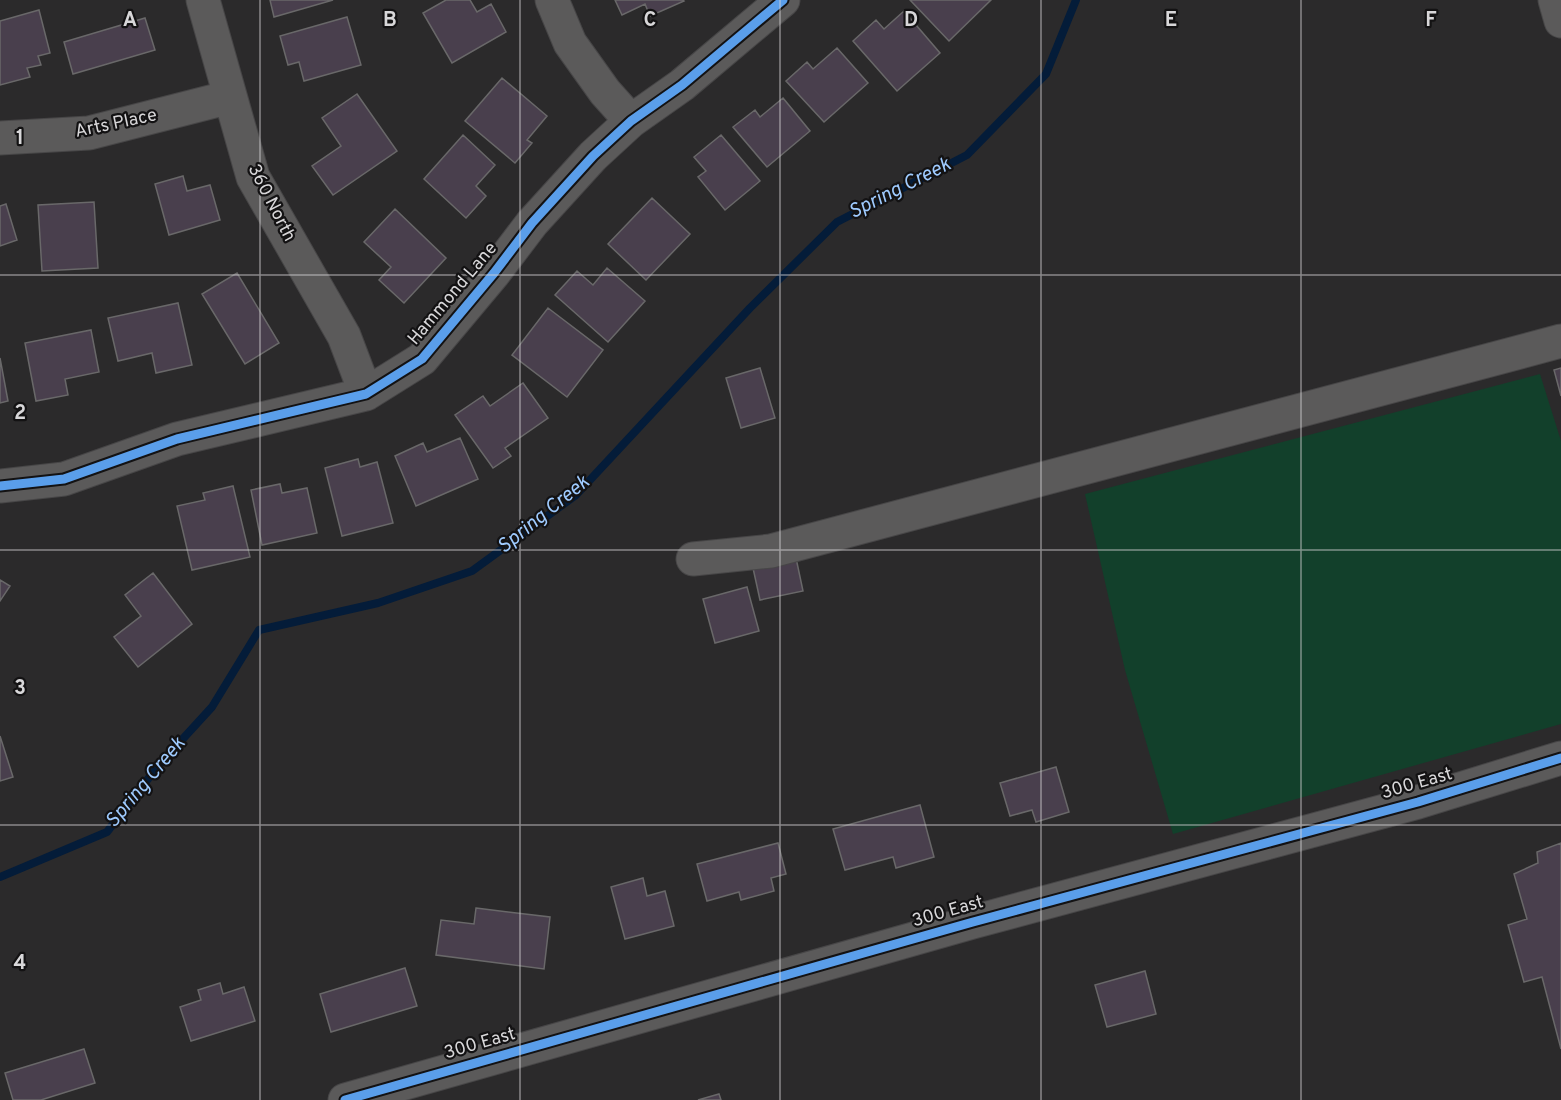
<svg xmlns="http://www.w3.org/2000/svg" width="1561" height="1100" font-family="Overpass,sans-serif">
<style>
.green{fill:#12402b}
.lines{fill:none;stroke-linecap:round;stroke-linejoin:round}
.stream{stroke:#041c39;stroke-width:8}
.building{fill:#493f4d;stroke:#696869;stroke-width:1.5}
.minor-casing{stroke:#474647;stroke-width:35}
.minor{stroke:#5b5a5a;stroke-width:33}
.cycleway-casing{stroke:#131213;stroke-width:13}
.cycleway{stroke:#5a9eea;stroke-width:9}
.grid{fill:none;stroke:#d8d7d9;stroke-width:1.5;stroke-opacity:0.55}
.labels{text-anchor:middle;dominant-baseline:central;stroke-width:4.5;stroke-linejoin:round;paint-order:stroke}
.street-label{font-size:18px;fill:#d8d7d9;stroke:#131213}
.water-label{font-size:20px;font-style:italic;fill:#9fcbff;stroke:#131213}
.grid-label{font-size:20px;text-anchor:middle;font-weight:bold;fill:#d8d7d9;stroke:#131213;stroke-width:4.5;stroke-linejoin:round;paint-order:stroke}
</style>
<rect width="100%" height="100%" fill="#2b2a2b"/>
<path class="green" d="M1540,374l21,67v283l-388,110 -48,-164 -40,-176z"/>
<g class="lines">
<path class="stream" d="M0,877l107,-45 51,-66 54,-59 47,-77 119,-27 94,-32 104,-76 174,-187 87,-86 130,-67 79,-81 30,-74"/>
</g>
<path class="building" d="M270,0h63l-59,17z
M446,0h24l7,12 14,-8 15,28 -54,31 -29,-50z
M615,0h68l1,1 -34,15 -5,-12 -23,11z
M910,0h81l-42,41z
M39,10l11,43 -12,3 3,9 -14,3 3,9 -30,8v-64z
M904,11l36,42 -43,38 -44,-50 23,-21 8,9z
M347,17l14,48 -57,16 -5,-19 -11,3 -8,-29z
M145,18l10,32 -82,24 -9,-32z
M837,48l31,35 -44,39 -38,-41 21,-19 6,7z
M502,78l45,38 -20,24 5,3 -17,20 -50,-42z
M357,94l40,57 -64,44 -21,-29 29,-20 -19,-28z
M783,98l27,33 -43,36 -34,-40 22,-17 5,7z
M463,135l32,30 -19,21 10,10 -20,22 -42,-39z
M721,135l39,46 -35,29 -27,-33 8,-6 -12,-14z
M183,176l4,15 23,-6 10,35 -51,15 -14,-51z
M652,198l38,36 -44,46 -38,-36z
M94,202l4,66 -56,3 -4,-66z
M6,204l11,36 -17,6v-40z
M395,209l51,49 -42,45 -25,-23 12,-13 -27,-25z
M607,268l38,33 -37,41 -53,-47 22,-24 16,14z
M237,273l42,70 -34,21 -43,-70z
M178,303l14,62 -36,8 -4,-20 -34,8 -10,-43z
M548,308l55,42 -36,47 -55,-42z
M91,330l8,42 -34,7 3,16 -32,6 -11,-58z
M0,358l8,43 -8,2z
M760,368l15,50 -34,10 -15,-50z
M1561,368v28l-7,-26z
M523,383l25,35 -43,30 6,8 -18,12 -38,-53 28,-19 7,10z
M460,438l18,41 -62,27 -21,-50 28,-13 4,9z
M358,459l2,8 17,-5 16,61 -51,13 -17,-68z
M280,484l2,9 25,-5 10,45 -55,12 -11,-55z
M233,486l17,71 -58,13 -15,-64 28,-6 -2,-7z
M796,558l7,33 -43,9 -7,-32z
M153,573l39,51 -54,43 -24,-30 27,-21 -16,-21z
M0,580l10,6 -10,15z
M747,587l12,44 -44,12 -12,-44z
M0,736l13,41 -13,4z
M1056,767l13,45 -33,10 -4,-12 -22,6 -10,-33z
M920,805l14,52 -38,11 -3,-11 -48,13 -12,-41z
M778,843l8,31 -15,4 3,13 -33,9 -2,-8 -32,9 -10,-37z
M1561,843v206l-19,-72 -18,5 -16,-57 19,-6 -13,-45 24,-11 -1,-11z
M643,878l4,18 18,-5 9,35 -49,13 -14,-52z
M476,908l74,9 -6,52 -108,-14 5,-35 33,4z
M405,968l12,38 -86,26 -11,-38z
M1145,971l11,43 -49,13 -12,-42z
M220,983l3,11 21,-7 11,34 -64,20 -11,-34 21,-7 -3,-10z
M84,1049l11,34 -54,17h-28l-8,-27z
M719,1094l2,6h-23z"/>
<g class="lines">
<defs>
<path id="minor" d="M203,0l50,177 91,159 22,58
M552,0l18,43 35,49 26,29
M1555,0l6,21
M0,138l89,-5 141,-36
M0,486l64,-7 113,-40 189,-45 56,-35 72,-86 38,-50 61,-67 38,-35 51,-36 101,-85
M693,559l78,-8 790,-210
M345,1100l628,-178 445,-120 143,-44"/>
</defs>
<use href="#minor" class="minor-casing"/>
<use href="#minor" class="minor"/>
<defs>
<path id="cycleway" d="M0,486l64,-7 113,-40 189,-45 56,-35 72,-86 38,-50 61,-67 38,-35 51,-36 101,-85
M345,1100l628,-178 445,-120 143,-44"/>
</defs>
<use href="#cycleway" class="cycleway-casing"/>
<use href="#cycleway" class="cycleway"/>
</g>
<path class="grid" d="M260,0v1100M520,0v1100M780,0v1100M1041,0v1100M1301,0v1100M0,275h1561M0,550h1561M0,825h1561"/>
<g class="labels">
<g class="street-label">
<text transform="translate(116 124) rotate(-12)">Arts Place</text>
<text transform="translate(271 203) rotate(63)">360 North</text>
<text transform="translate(453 294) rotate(-50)">Hammond Lane</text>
<text transform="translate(1417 784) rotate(-16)">300 East</text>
<text transform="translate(948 912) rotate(-16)">300 East</text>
<text transform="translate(480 1044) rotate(-16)">300 East</text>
</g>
<g class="water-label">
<text transform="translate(900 189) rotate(-27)">Spring Creek</text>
<text transform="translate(544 515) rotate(-39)">Spring Creek</text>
<text transform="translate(146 783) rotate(-50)">Spring Creek</text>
</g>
</g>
<g class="grid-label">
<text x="130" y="26">A</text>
<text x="390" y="26">B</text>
<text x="650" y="26">C</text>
<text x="911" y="26">D</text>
<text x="1171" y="26">E</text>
<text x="1431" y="26">F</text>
<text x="20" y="144">1</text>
<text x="20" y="419">2</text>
<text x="20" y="694">3</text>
<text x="20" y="969">4</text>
</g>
</svg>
